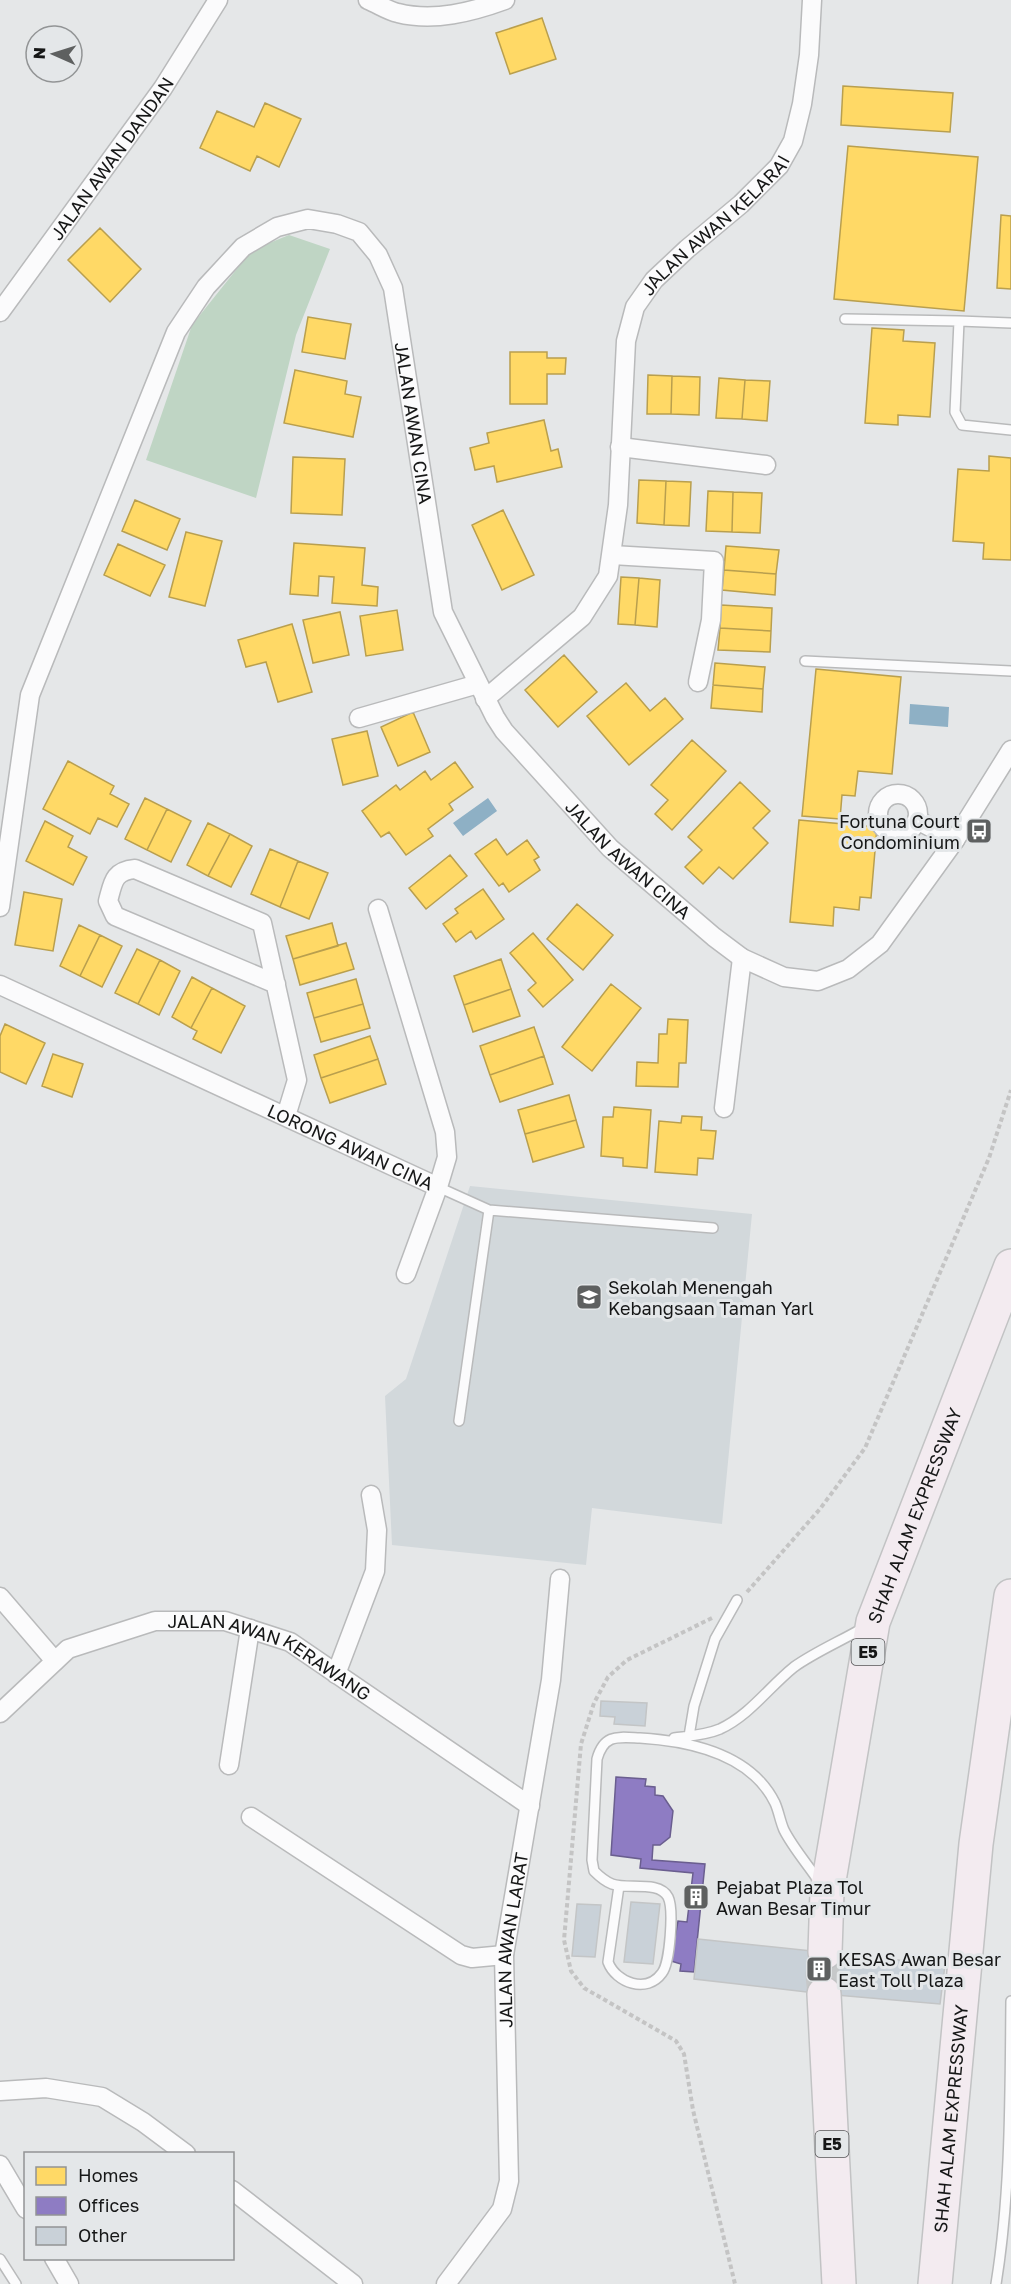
<svg xmlns="http://www.w3.org/2000/svg" width="1011" height="2284" font-family="'Golos Text',sans-serif">
<style>
.built{fill:#d2d8db}
.green{fill:#bfd5c4}
.water{fill:#8eb0c5}
.homes{fill:#ffd966;stroke:#b99f4e;stroke-width:1.5}
.offices{fill:#8e7cc3;stroke:#6a5e8f;stroke-width:1.5}
.building{fill:#c9d1d8;stroke:#c3c5c6;stroke-width:1.5}
.lines{fill:none;stroke-linecap:round;stroke-linejoin:round}
.motorway-tunnel{stroke:#c6c8c9;stroke-width:33;stroke-dasharray:33 16;stroke-linecap:butt}
.service-casing{stroke:#b9babb;stroke-width:12}
.minor-casing{stroke:#b9babb;stroke-width:21}
.motorway-casing{stroke:#c2c3c4;stroke-width:36}
.path{stroke:#c4c4c4;stroke-width:4;stroke-dasharray:4.5 3;stroke-linecap:butt}
.service{stroke:#fbfbfc;stroke-width:9}
.minor{stroke:#fbfbfc;stroke-width:18}
.motorway{stroke:#f3ebf0;stroke-width:33}
.labels{text-anchor:middle;dominant-baseline:central;stroke-width:6;stroke-linejoin:round;paint-order:stroke}
.shield{fill:#e4e7e9;stroke:#545556;stroke-width:1.5}
.shield-label{font-size:16px;font-weight:bold;fill:#161717}
.street-label{font-size:18px;fill:#161717;stroke:#e4e7e9}
.poi-label{font-size:18px;fill:#161717;stroke:#e4e7e9;text-anchor:start}
</style>
<rect width="100%" height="100%" fill="#e5e7e8"/>
<path class="built" d="M470,1186l282,28 -30,310 -130,-16 -6,57 -194,-20 -7,-149 21,-17z"/>
<path class="green" d="M289,235l41,14 -34,86 -40,163 -110,-38 46,-135 60,-75z"/>
<path class="water" d="M910,704l39,3 -1,20 -39,-3z
M488,798l9,13 -34,25 -10,-13z"/>
<path class="homes" d="M542,18l14,41 -46,15 -14,-41z
M843,86l110,7 -3,39 -109,-7z
M265,103l36,16 -22,48 -22,-11 -7,15 -50,-23 17,-37 37,16z
M848,146l130,11 -14,154 -130,-12z
M1001,215l10,1v73l-14,-1z
M100,228l41,41 -31,33 -42,-42z
M308,317l43,7 -6,35 -43,-7z
M872,328l32,2 -1,11 32,2 -5,74 -32,-2v10l-33,-2z
M510,352h37v6h19l-1,16h-18v30h-37z
M295,370l52,11 -2,13 16,3 -8,40 -69,-14z
M648,375l24,1 -1,38h-24z
M672,376l28,1 -1,38 -28,-1z
M719,378l26,2 -3,39 -26,-1z
M745,380l25,1 -3,40 -25,-2z
M544,420l7,31 7,-2 4,18 -65,15 -3,-16 -19,4 -5,-22 19,-5 -2,-10z
M989,456l22,2v102l-28,-1 1,-16 -31,-2 5,-72 31,2z
M293,457l52,2 -3,56 -51,-2z
M639,480l27,1 -2,44 -27,-2z
M666,481l25,1 -2,44 -25,-1z
M708,491l25,1 -1,40 -26,-1z
M733,492l29,1 -2,40 -28,-1z
M135,500l45,19 -13,31 -45,-19z
M503,510l31,65 -32,15 -30,-65z
M186,532l36,9 -17,65 -36,-9z
M294,543l71,5 -3,37 16,2 -1,19 -45,-3 2,-26 -15,-1 -1,20 -28,-2z
M118,544l47,21 -15,31 -46,-21z
M726,546l53,4 -3,24 -52,-4z
M724,570l52,4 -1,21 -53,-5z
M621,577l18,1 -4,47 -17,-1z
M639,578l21,2 -3,47 -22,-2z
M721,605l51,3 -1,23 -51,-3z
M397,610l6,40 -37,6 -6,-40z
M340,612l9,43 -36,8 -10,-43z
M292,624l20,68 -34,10 -12,-40 -20,5 -8,-27z
M720,628l51,3 -1,21 -52,-2z
M564,655l33,37 -39,35 -33,-37z
M715,663l50,4 -2,22 -50,-4z
M816,669l85,8 -9,97 -34,-3 -3,25 -13,-1 -2,24 -38,-3z
M626,683l24,28 15,-13 18,21 -54,46 -42,-49z
M713,685l50,4 -1,23 -51,-4z
M413,712l17,40 -32,14 -17,-39z
M367,731l11,45 -35,9 -11,-46z
M692,740l34,31 -54,59 -17,-16 13,-14 -17,-15z
M68,761l46,25 -4,8 19,10 -12,23 -19,-9 -8,16 -47,-25z
M455,762l18,25 -24,17 4,6 -25,19 5,7 -27,19 -17,-23 -8,5 -19,-26 34,-26 4,5 25,-19 6,9z
M740,782l30,29 -17,17 15,15 -35,36 -14,-12 -16,17 -18,-17 17,-17 -14,-13z
M145,798l22,11 -20,41 -22,-11z
M167,809l24,12 -20,41 -24,-12z
M799,820l78,7 -6,71 -11,-1 -1,13 -25,-3 -1,19 -43,-4z
M45,821l28,15 -5,11 19,10 -14,28 -47,-24z
M208,823l22,11 -22,42 -21,-11z
M230,834l22,12 -21,41 -23,-11z
M496,839l11,16 20,-15 12,17 -5,3 6,10 -31,22 -6,-9 -4,3 -24,-32z
M270,849l28,12 -18,46 -29,-13z
M450,855l17,21 -41,33 -17,-21z
M298,861l30,12 -19,46 -29,-12z
M483,889l21,30 -28,20 -5,-8 -15,11 -13,-18 15,-11 -3,-4z
M24,892l38,7 -9,52 -38,-6z
M577,904l36,31 -30,35 -36,-31z
M332,923l6,23 -45,13 -7,-23z
M79,925l21,10 -20,41 -20,-10z
M533,933l40,47 -30,27 -15,-17 8,-7 -26,-30z
M100,935l22,11 -20,41 -22,-11z
M346,943l8,26 -54,16 -7,-26z
M137,949l23,11 -22,44 -23,-11z
M501,959l10,30 -47,16 -10,-29z
M160,960l20,11 -21,44 -21,-11z
M192,977l20,11 -21,40 -19,-11z
M356,979l7,25 -49,14 -7,-25z
M611,984l30,24 -49,63 -30,-24z
M212,988l33,18 -24,47 -28,-14 4,-8 -6,-3z
M511,989l9,27 -47,16 -9,-27z
M363,1004l7,24 -49,14 -7,-24z
M668,1019l20,1 -2,43h-7l-1,24 -42,-1 1,-24 21,1 1,-29h8z
M5,1024l40,19 -19,41 -26,-12v-36z
M534,1027l10,29 -54,19 -10,-29z
M370,1036l8,23 -57,19 -7,-23z
M53,1054l30,10 -11,33 -30,-11z
M544,1056l9,28 -53,18 -10,-27z
M378,1059l8,25 -56,19 -9,-25z
M569,1095l7,25 -51,14 -7,-24z
M614,1107l37,3 -4,58 -24,-2v-8l-22,-2 2,-39h10z
M682,1116l20,1 -1,13 15,1 -3,28 -15,-1 -1,17 -42,-3 4,-51 22,2z
M576,1120l8,27 -51,15 -8,-28z"/>
<path class="offices" d="M616,1777l30,2 -1,7 10,1v8l8,1 10,15 -3,26 -10,8h-7l-1,15 53,4 -11,108 -14,-1 1,-7 -10,-3 7,-40 9,1 6,-49 -53,-5 1,-9 -30,-4z"/>
<path class="building" d="M601,1701l46,2 -2,23 -31,-2 1,-7 -15,-1z
M631,1902l29,2 -7,60 -29,-2z
M577,1904l24,1 -6,52 -23,-1z
M698,1939l247,26 -5,39 -116,-10 -130,-15z"/>
<g class="lines">
<path class="motorway-tunnel" d="M824,1994l-2,-19 3,-23"/>
<defs>
<path id="service" d="M845,319l114,2
M1011,323l-52,-2 -4,91 7,13 49,5
M805,661l206,10
M438,1187l51,23 224,18
M459,1421l30,-211
M689,1736l5,-30 21,-67 22,-39
M674,1738c15,-2 32,-3 46,-9 30,-14 49,-42 74,-62 21,-15 47,-26 69,-39
M619,1886l-11,76c8,21 39,32 54,11 8,-10 12,-64 6,-76 -9,-17 -41,-7 -56,-13 -8,-3 -13,-8 -18,-13l-2,-11 5,-101c7,-25 20,-22 43,-21 49,3 111,16 135,65 4,9 5,18 9,27 9,18 25,36 36,53
M0,2259l16,25
M996,2284c15,-93 14,-189 15,-283"/>
<g id="minor">
<path d="M368,0c10,4 20,11 30,13 36,9 74,-1 107,-13"/>
<path id="s1" d="M0,312l163,-224 55,-88"/>
<path d="M620,447l146,18"/>
<path d="M612,555l102,6 -3,59 -13,62"/>
<path id="s2" d="M485,699l97,-82 26,-41 10,-71 8,-164 9,-34 19,-27 33,-31 54,-45 38,-38 14,-25 9,-37 7,-49 3,-55"/>
<path d="M359,718l119,-34"/>
<circle cx="898" cy="814" r="20"/>
<path d="M917,820l38,20"/>
<path id="s3" d="M0,907l30,-212 146,-363 30,-45 37,-40 34,-20 31,-8 29,5 22,8 19,23 15,33 50,324 52,105 9,14 106,117 104,89 28,21 42,19 34,4 30,-12 32,-25 75,-104 56,-90"/>
<path d="M276,984l-161,-68 -7,-15c5,-18 5,-30 27,-32l127,54 35,157 -11,36"/>
<path id="s4" d="M0,985l438,202 9,-30 -2,-25 -67,-223"/>
<path d="M724,1108l18,-150"/>
<path d="M406,1274l32,-87"/>
<path d="M0,1597l55,64"/>
<path d="M336,1674l39,-103 2,-41 -6,-35"/>
<path id="s5" d="M0,1713l68,-64 87,-28h70l65,21 240,164"/>
<path d="M229,1765l21,-136"/>
<path d="M251,1817l210,138 11,3 32,-3"/>
<path d="M0,2091l46,-3 56,9 41,25 43,32"/>
<path d="M0,2165l26,44"/>
<path d="M232,2190l121,94"/>
<path d="M54,2258l15,26"/>
<path id="s6" d="M446,2284l56,-75 7,-28 -5,-226 47,-275 9,-101"/>
</g>
<g id="motorway">
<path id="s7" d="M825,1952l2,-60 46,-270 138,-356"/>
<path d="M824,1994l15,290"/>
<path id="s8" d="M935,2284l41,-440 35,-248"/>
</g>
</defs>
<use href="#service" class="service-casing"/>
<use href="#minor" class="minor-casing"/>
<use href="#motorway" class="motorway-casing"/>
<path class="path" d="M747,1592l73,-83 45,-61 124,-290 22,-68
M712,1618l-85,42 -19,17 -14,26 -13,41 -17,196 7,31 13,17 92,53 8,13 9,56 42,174"/>
<use href="#service" class="service"/>
<use href="#minor" class="minor"/>
<use href="#motorway" class="motorway"/>
</g>
<defs>
<symbol id="bus-square" viewBox="-11 -11 22 22"><rect x="-9" y="-9" width="18" height="18" rx="4" fill="#5e6060" stroke="#e4e7e9"/><path d="M-5-6H5V4H4V6H2V4H-2V6H-4V4H-5ZM-3.5-4V0h7V-4ZM-3.5 1.2v1.5H-2V1.2ZM2 1.2v1.5H3.5V1.2Z" fill="#fff"/></symbol>
<symbol id="school-square" viewBox="-11 -11 22 22"><rect x="-9" y="-9" width="18" height="18" rx="4" fill="#5e6060" stroke="#e4e7e9"/><path d="M0-5L7-2L0 1L-7-2ZM-4 1L0 2.5L4 1V4Q0 6-4 4Z" fill="#fff"/></symbol>
<symbol id="building-square" viewBox="-11 -11 22 22"><rect x="-9" y="-9" width="18" height="18" rx="4" fill="#5e6060" stroke="#e4e7e9"/><path d="M-4-6H4V6H1V3H-1V6H-4ZM-2.5-4.3h1.7v1.8h-1.7ZM.8-4.3h1.7v1.8H.8ZM-2.5-1h1.7V.8h-1.7ZM.8-1h1.7V.8H.8Z" fill="#fff"/></symbol>
</defs>
<g fill-rule="evenodd">
<use href="#bus-square" x="964" y="816" width="30" height="30"/>
<use href="#school-square" x="574" y="1282" width="30" height="30"/>
<use href="#building-square" x="681" y="1882" width="30" height="30"/>
<use href="#building-square" x="804" y="1954" width="30" height="30"/>
</g>
<g class="labels">
<g class="shield">
<rect x="851.5" y="1639" width="33" height="26" rx="4.5"/>
<rect x="815.5" y="2131" width="33" height="26" rx="4.5"/>
</g>
<g class="shield-label">
<text x="868" y="1652">E5</text>
<text x="832" y="2144">E5</text>
</g>
<g class="street-label">
<text stroke="none"><textPath href="#s1" startOffset="190">JALAN AWAN DANDAN</textPath></text>
<text stroke="none"><textPath href="#s2" startOffset="562">JALAN AWAN KELARAI</textPath></text>
<text stroke="none"><textPath href="#s3" startOffset="1041">JALAN AWAN CINA</textPath></text>
<text stroke="none"><textPath href="#s3" startOffset="1545">JALAN AWAN CINA</textPath></text>
<text stroke="none"><textPath href="#s4" startOffset="386">LORONG AWAN CINA</textPath></text>
<text stroke="none"><textPath href="#s7" startOffset="448">SHAH ALAM EXPRESSWAY</textPath></text>
<text stroke="none"><textPath href="#s5" startOffset="308">JALAN AWAN KERAWANG</textPath></text>
<text stroke="none"><textPath href="#s6" startOffset="364">JALAN AWAN LARAT</textPath></text>
<text stroke="none"><textPath href="#s8" startOffset="166">SHAH ALAM EXPRESSWAY</textPath></text>
</g>
<g class="poi-label">
<text x="960" y="821" text-anchor="end">Fortuna Court<tspan x="960" dy="21">Condominium</tspan></text>
<text x="608" y="1287">Sekolah Menengah<tspan x="608" dy="21">Kebangsaan Taman Yarl</tspan></text>
<text x="716" y="1887">Pejabat Plaza Tol<tspan x="716" dy="21">Awan Besar Timur</tspan></text>
<text x="838" y="1959">KESAS Awan Besar<tspan x="838" dy="21">East Toll Plaza</tspan></text>
</g>
</g>
<rect x="24" y="2152" width="210" height="108" fill="#e4e7e9" stroke="#929495" stroke-width="1.5"/>
<rect x="36" y="2167" width="30" height="18" fill="#ffd966" stroke="#929495" stroke-width="1.5"/>
<text x="78" y="2182" font-size="18" fill="#161717">Homes</text>
<rect x="36" y="2197" width="30" height="18" fill="#8e7cc3" stroke="#929495" stroke-width="1.5"/>
<text x="78" y="2212" font-size="18" fill="#161717">Offices</text>
<rect x="36" y="2227" width="30" height="18" fill="#c9d1d8" stroke="#929495" stroke-width="1.5"/>
<text x="78" y="2242" font-size="18" fill="#161717">Other</text>
<g transform="translate(54 54) rotate(273)"><circle r="28" fill="#e4e7e9" stroke="#929495" stroke-width="1.5"/>
<path d="M0-4.5L10 22L0 15L-10 22Z" fill="#5e6060"/>
<text y="-9" font-size="16" font-weight="bold" text-anchor="middle" fill="#161717">N</text>
</g>
</svg>
